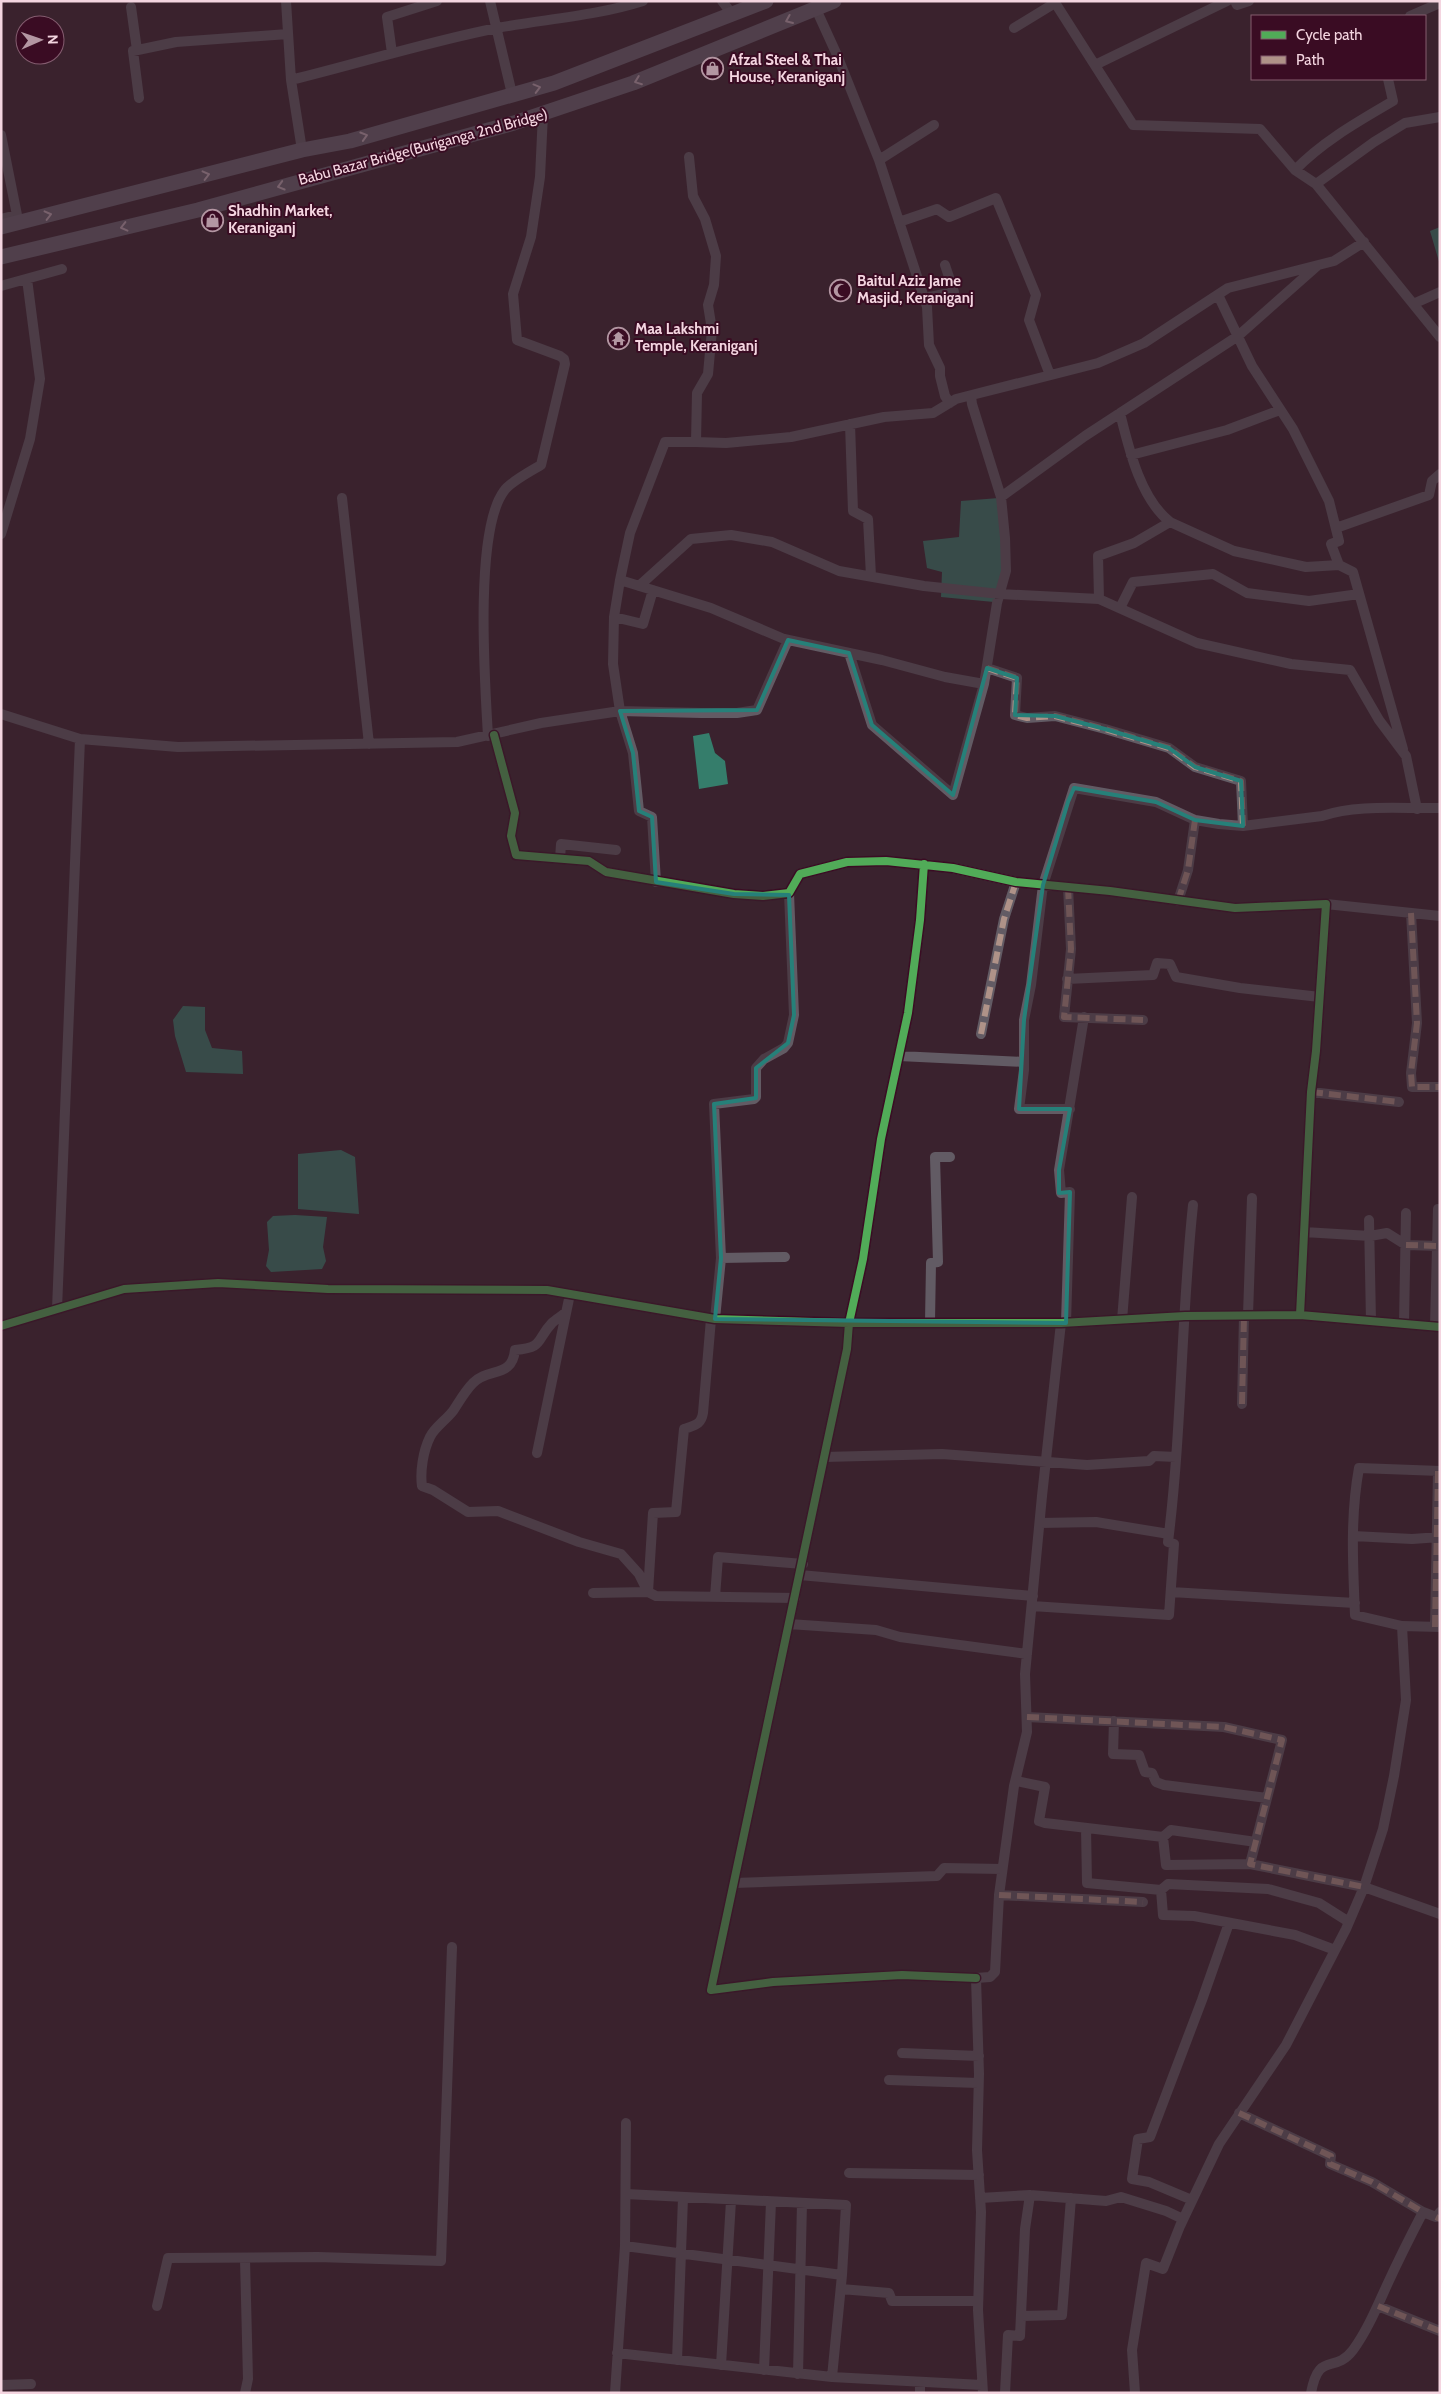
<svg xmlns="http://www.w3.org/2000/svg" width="1441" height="2394" font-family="Cabin,sans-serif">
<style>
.water{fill:#357d6b}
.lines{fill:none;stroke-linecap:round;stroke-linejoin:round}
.minor{stroke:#625b64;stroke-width:10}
.highway{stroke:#6a636f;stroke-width:15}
.quiet{stroke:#af9288;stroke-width:6;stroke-dasharray:12 6;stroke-linecap:butt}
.cycleway-casing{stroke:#3a0c23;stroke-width:11}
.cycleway{stroke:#51ab58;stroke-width:8}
.oneway{stroke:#c4adb8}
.marked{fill:none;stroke:#268079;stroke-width:4;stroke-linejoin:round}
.labels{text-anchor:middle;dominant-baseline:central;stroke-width:4;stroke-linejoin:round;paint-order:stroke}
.poi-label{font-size:15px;font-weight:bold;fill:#f4d5e0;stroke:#3a0c23;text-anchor:start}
.street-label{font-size:15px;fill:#f4d5e0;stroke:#3a0c23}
</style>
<rect width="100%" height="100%" fill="#3a222e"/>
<path class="water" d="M1440,227v38l-10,-34z
M999,498l4,74 -9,30 -53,-5 1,-25 -15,-4 -4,-27 36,-4 2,-36z
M709,733l6,20 10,8 3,23 -29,5 -6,-53z
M183,1006l22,1v23l7,18 30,3 1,23 -57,-2 -11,-36 -2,-16z
M341,1150l14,7 4,57 -61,-5v-55z
M295,1215l32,2 -4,30 3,14 -4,8 -51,3 -5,-6 3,-16 -2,-28 6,-6z"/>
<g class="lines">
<path class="minor" d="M286,1l5,79
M490,1l22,93
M722,1l10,13
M1054,1l79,124 127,4 35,41 21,14 124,153
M1235,1l2,4 12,-4
M131,7l6,43
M816,9l21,46 42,105 48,147 2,38 11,23v8l5,20 5,7
M1410,16l30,-13
M1014,28l41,-25
M392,53l-5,-36 50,-16
M1095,65l132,-64
M139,98l-6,-47 43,-9 112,-8
M1,135l16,80 -16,4
M302,150l-11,-70c69,-17 136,-38 206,-52 49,-9 99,-12 146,-27
M689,157l4,39 12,23 11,37 -2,29 -6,20 4,25 -4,44 -11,19 -1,49 30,1 65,-6 93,-20 49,-4 23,-14 142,-36 46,-20 84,-55 106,-27 30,-19
M879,160l55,-35
M1295,170c28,-29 64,-49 98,-69l-5,-22
M1316,184l58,-42 31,-19 35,-6
M899,222l38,-13 12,8 47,-19 40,97 -7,25 21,55
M1,286l61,-17
M1218,295l34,71 41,63 36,72 10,40 -8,3 8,21 14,7 50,177
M925,298l29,-6 -9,-27
M1413,304l27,-12
M1120,413c9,36 20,85 50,109
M850,424l3,87 15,8 3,57
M1131,455l96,-25 53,-20
M1001,497l84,-61 153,-100 79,-70
M342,498l27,246
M1336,528l93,-33 3,-14 8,-7
M1,534l29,-95 10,-60 -13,-100
M620,580l91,28 73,31 98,21 63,17 39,7 13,-81 9,-32 -1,-33 -4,-41 -29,-93 -1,-8
M639,586l52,-47 40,-4 41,7 67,29 85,15 76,8 99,5 98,44 94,21 59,6 29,50 27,36 11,53
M1099,599l-1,-43 36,-13 36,-21 64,29 72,16 33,-2
M1120,608l13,-26 80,-8 34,19 62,8 50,-7
M614,617l29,7 10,-34
M849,653l23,72 81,70 31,-111
M987,668l30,10 -2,37 12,3 28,-2 50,13 64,19 26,19 46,14 2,45
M1,714l79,25 98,8 279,-5 84,-19 79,-12 -7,-47 1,-47 6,-37 10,-47 35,-91h31
M494,735l21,78 -4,23 5,19 73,6 17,11 128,22 29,2 26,-3 11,-19 47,-12 39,-1 67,7 63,14 94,9 125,17 91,-4 -10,147 -5,41 -11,223
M488,736c-3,-52 -14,-205 16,-245 6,-9 27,-20 37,-26l24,-101 -1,-5 -4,-3 -43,-16 -4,-46 18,-57 9,-60 3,-63
M560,859l1,-15 55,6
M924,864l-4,56 -12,93 -27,126 -18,120 -14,64 -2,26 -136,641 62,-8 129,-7 74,3
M656,882l-4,-65 -13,-6 -6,-58 -13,-42 81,2h36l20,-3 31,-70
M1068,887l3,62 -7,68 79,3
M1178,901l10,-31 7,-50
M1326,904l114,12
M1411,913l6,110 -6,50 1,14h28
M1067,979l86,-4 4,-12 13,1 6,13 64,11 80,9
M981,1034l23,-115 12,-37
M899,1056l125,6
M1311,1092l88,10
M1070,1109h-51l5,-39v-50l7,-35 12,-100 31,-97 82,14 39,18 24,4 24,2 79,-10c36,-12 80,-7 118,-8
M1369,1220l2,101
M1304,1232l66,4 17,-3 19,12 34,1
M721,1258l64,-1
M57,1309l23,-570
M566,1312c-4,4 -10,7 -14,11 -17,18 -7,24 -37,27 -3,29 -27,17 -42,33 -8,8 -14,19 -20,28 -7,9 -19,17 -23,26 -7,14 -10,35 -8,49l11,4 35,22 30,-1 81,31 42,12 18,20 9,18 -55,1
M1248,1315l4,-117
M711,1319l-8,94c-2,12 -8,12 -19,16l-8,83 -23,1 -5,79 8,4 139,2
M715,1319l6,-61 -7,-154 40,-5 2,-2v-29l8,-9 20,-11 4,-5 6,-28 -5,-122
M1122,1320l10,-123
M930,1322l1,-59 7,-1 -3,-105h15
M1066,1323l4,-131 -9,1 -2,-23 25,-153
M1404,1324l2,-111
M1,1326l123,-37 94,-6 110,6 219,1 168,29 134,4h212l124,-7 115,-1 140,12
M1435,1326l3,-117
M1242,1404l2,-88
M537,1453l33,-159
M824,1457l118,-3 145,11 62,-4 5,-5 22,1
M1440,1471l-81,-3c-9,49 -6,98 -4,147l47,11 38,1
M1040,1523l56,-1 73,12
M1353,1536l59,3 28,-2
M800,1575l233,21
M1171,1592l184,11
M715,1597l3,-40 85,7
M1032,1606l137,9 5,-71 -6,-2c14,-112 13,-225 25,-337
M789,1624l87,6 24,7 127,17
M1435,1627l3,-156
M1027,1717l197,10 58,13 -32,124 114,23 76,27
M1114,1721l-1,33 26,1 6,17 7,1 4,9 8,3 103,13
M1016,1781l29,6 -6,34 6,2 118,14 8,-7 85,12
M1086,1828l1,55 74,7 2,25 31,1 101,19 40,15
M1163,1837l3,28 84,-1
M734,1883l203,-7 7,-8 58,1
M1161,1890l7,-6 100,5 51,14 30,19
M999,1895l144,7
M902,2053l77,3
M889,2080l89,3
M1239,2113l92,43 -1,8 42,18 51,30
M849,2173l130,2
M626,2194l220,11 -4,70
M980,2198l50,-3 76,6 15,-4 45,14 17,8
M1192,2200l-43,-18 -17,-3 6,-40 12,-2 52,-137 27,-77
M625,2246l217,29 -10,102 150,8
M245,2259l3,120 -3,14
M841,2289l48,4 3,8h86
M157,2306l11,-48 150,-1 123,4 11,-314
M1378,2306l62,25
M1021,2316l41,-1 9,-117
M617,2353l215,24
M677,2360l6,-162
M721,2365l10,-164
M764,2370l7,-168
M798,2374l4,-171
M1,2385l30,-1
M615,2393l10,-147 1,-123
M920,2393v-11
M983,2393l-5,-83 3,-98 -4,-62 2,-76 -3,-96 14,-1 5,-5 4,-77 15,-109 13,-54 -2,-58 17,-178 19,-173
M1005,2393l3,-58 12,1 5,-107 5,-34
M1135,2393l-3,-43 14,-87 17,6 17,-43 39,-82 67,-99 60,-116 18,-42 19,-58 11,-53 12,-76 -4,-74
M1311,2393c8,-43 23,-18 42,-43 14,-19 24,-43 34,-65 11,-24 23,-48 36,-73l13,5 4,-5"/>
<path class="highway" d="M1,227l301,-77 48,-9 204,-58 212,-82
M1,257l197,-47 316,-87 119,-40 201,-82"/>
<path class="quiet" d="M987,668l30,10 -2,37 12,3 28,-2 50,13 64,19 26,19 46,14 2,45
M1068,887l3,62 -7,68 79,3
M1178,901l10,-31 7,-50
M1411,913l6,110 -6,50 1,14h28
M981,1034l23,-115 12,-37
M1311,1092l88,10
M1406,1245l34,1
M1242,1404l2,-88
M1435,1627l3,-156
M1027,1717l197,10 58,13 -32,124 114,23
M999,1895l144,7
M1239,2113l92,43 -1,8 42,18 51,30
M1436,2217l4,2
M1378,2306l62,25"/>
<defs>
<path id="cycleway" d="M494,735l21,78 -4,23 5,19 73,6 17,11 128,22 29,2 26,-3 11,-19 47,-12 39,-1 67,7 63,14 94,9 125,17 91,-4 -10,147 -5,41 -11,223
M924,864l-4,56 -12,93 -27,126 -18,120 -14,64 -2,26 -136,641 62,-8 129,-7 74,3
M1,1326l123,-37 94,-6 110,6 219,1 168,29 134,4h212l124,-7 115,-1 140,12"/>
</defs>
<use href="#cycleway" class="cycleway-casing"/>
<use href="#cycleway" class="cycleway"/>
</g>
<defs><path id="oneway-chevron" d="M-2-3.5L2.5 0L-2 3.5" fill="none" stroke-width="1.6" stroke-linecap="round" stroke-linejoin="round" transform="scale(1.25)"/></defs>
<g class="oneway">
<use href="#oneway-chevron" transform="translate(789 20) rotate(157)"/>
<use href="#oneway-chevron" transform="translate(638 81) rotate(159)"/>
<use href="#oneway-chevron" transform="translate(537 88) rotate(-15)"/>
<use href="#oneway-chevron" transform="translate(364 136) rotate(-17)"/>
<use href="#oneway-chevron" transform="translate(206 175) rotate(-14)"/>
<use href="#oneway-chevron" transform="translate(281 186) rotate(164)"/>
<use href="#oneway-chevron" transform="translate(48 215) rotate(-14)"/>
<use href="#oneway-chevron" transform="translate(124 227) rotate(166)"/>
</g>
<path d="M0 0H1441V2394H0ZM788,640l61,13 23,72 81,70 34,-127 30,10 -2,37 40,1 50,13 64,19 26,19 46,14 2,45 -48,-6 -39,-18 -82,-14 -6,14 -25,83 -19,135 -5,89h51l-11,61v23l11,-1 -4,131 -351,-4 6,-61 -7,-154 42,-6v-30l32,-25 6,-28 -5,-120 -55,-1 -78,-12 -4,-65 -13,-6 -6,-58 -13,-42 137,-1z" fill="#3a222e" fill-opacity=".55" fill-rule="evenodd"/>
<path class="marked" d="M788,640l61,13 23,72 81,70 34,-127 30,10 -2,37 40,1 50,13 64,19 26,19 46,14 2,45 -48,-6 -39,-18 -82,-14 -6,14 -25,83 -19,135 -5,89h51l-11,61v23l11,-1 -4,131 -351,-4 6,-61 -7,-154 42,-6v-30l32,-25 6,-28 -5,-120 -55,-1 -78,-12 -4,-65 -13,-6 -6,-58 -13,-42 137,-1z"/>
<defs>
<symbol id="shop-ring" viewBox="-11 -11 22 22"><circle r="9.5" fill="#3a0c23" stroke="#b396a2" stroke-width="1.5"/><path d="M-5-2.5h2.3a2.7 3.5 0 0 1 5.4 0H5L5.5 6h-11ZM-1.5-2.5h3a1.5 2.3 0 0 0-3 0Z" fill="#b396a2"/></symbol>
<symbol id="mosque-ring" viewBox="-11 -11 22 22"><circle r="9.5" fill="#3a0c23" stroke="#b396a2" stroke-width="1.5"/><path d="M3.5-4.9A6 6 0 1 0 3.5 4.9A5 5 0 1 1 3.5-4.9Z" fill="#b396a2"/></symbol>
<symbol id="temple-ring" viewBox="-11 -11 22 22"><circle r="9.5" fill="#3a0c23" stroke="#b396a2" stroke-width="1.5"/><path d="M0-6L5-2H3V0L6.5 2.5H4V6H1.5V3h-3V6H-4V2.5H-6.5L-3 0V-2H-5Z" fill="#b396a2"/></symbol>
</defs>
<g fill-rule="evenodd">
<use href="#shop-ring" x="700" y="56" width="25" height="25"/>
<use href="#shop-ring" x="200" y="208" width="25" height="25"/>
<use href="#mosque-ring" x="828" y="278" width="25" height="25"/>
<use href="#temple-ring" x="606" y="326" width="25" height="25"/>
</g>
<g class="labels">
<g class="poi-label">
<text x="729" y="60">Afzal Steel &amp; Thai<tspan x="729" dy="17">House, Keraniganj</tspan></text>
<text x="228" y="211">Shadhin Market,<tspan x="228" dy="17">Keraniganj</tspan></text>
<text x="857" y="281">Baitul Aziz Jame<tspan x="857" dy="17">Masjid, Keraniganj</tspan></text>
<text x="635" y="329">Maa Lakshmi<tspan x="635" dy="17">Temple, Keraniganj</tspan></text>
</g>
<g class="street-label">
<text transform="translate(423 147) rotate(-15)">Babu Bazar Bridge(Buriganga 2nd Bridge)</text>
</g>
</g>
<rect width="1441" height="2394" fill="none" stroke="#f4d5e0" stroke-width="5"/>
<rect x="1251" y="15" width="175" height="65" fill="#3a0c23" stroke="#845c6f"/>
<rect x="1261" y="31" width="25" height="8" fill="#51ab58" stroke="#845c6f"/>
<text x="1296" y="40" font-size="15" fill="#f4d5e0">Cycle path</text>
<rect x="1261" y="56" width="25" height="8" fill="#af9288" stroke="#845c6f"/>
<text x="1296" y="65" font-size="15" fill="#f4d5e0">Path</text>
<g transform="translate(40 40) rotate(88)"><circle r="24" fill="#3a0c23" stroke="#845c6f"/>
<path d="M0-4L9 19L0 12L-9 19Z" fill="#b396a2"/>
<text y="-8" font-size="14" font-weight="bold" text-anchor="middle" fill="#f4d5e0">N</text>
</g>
</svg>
